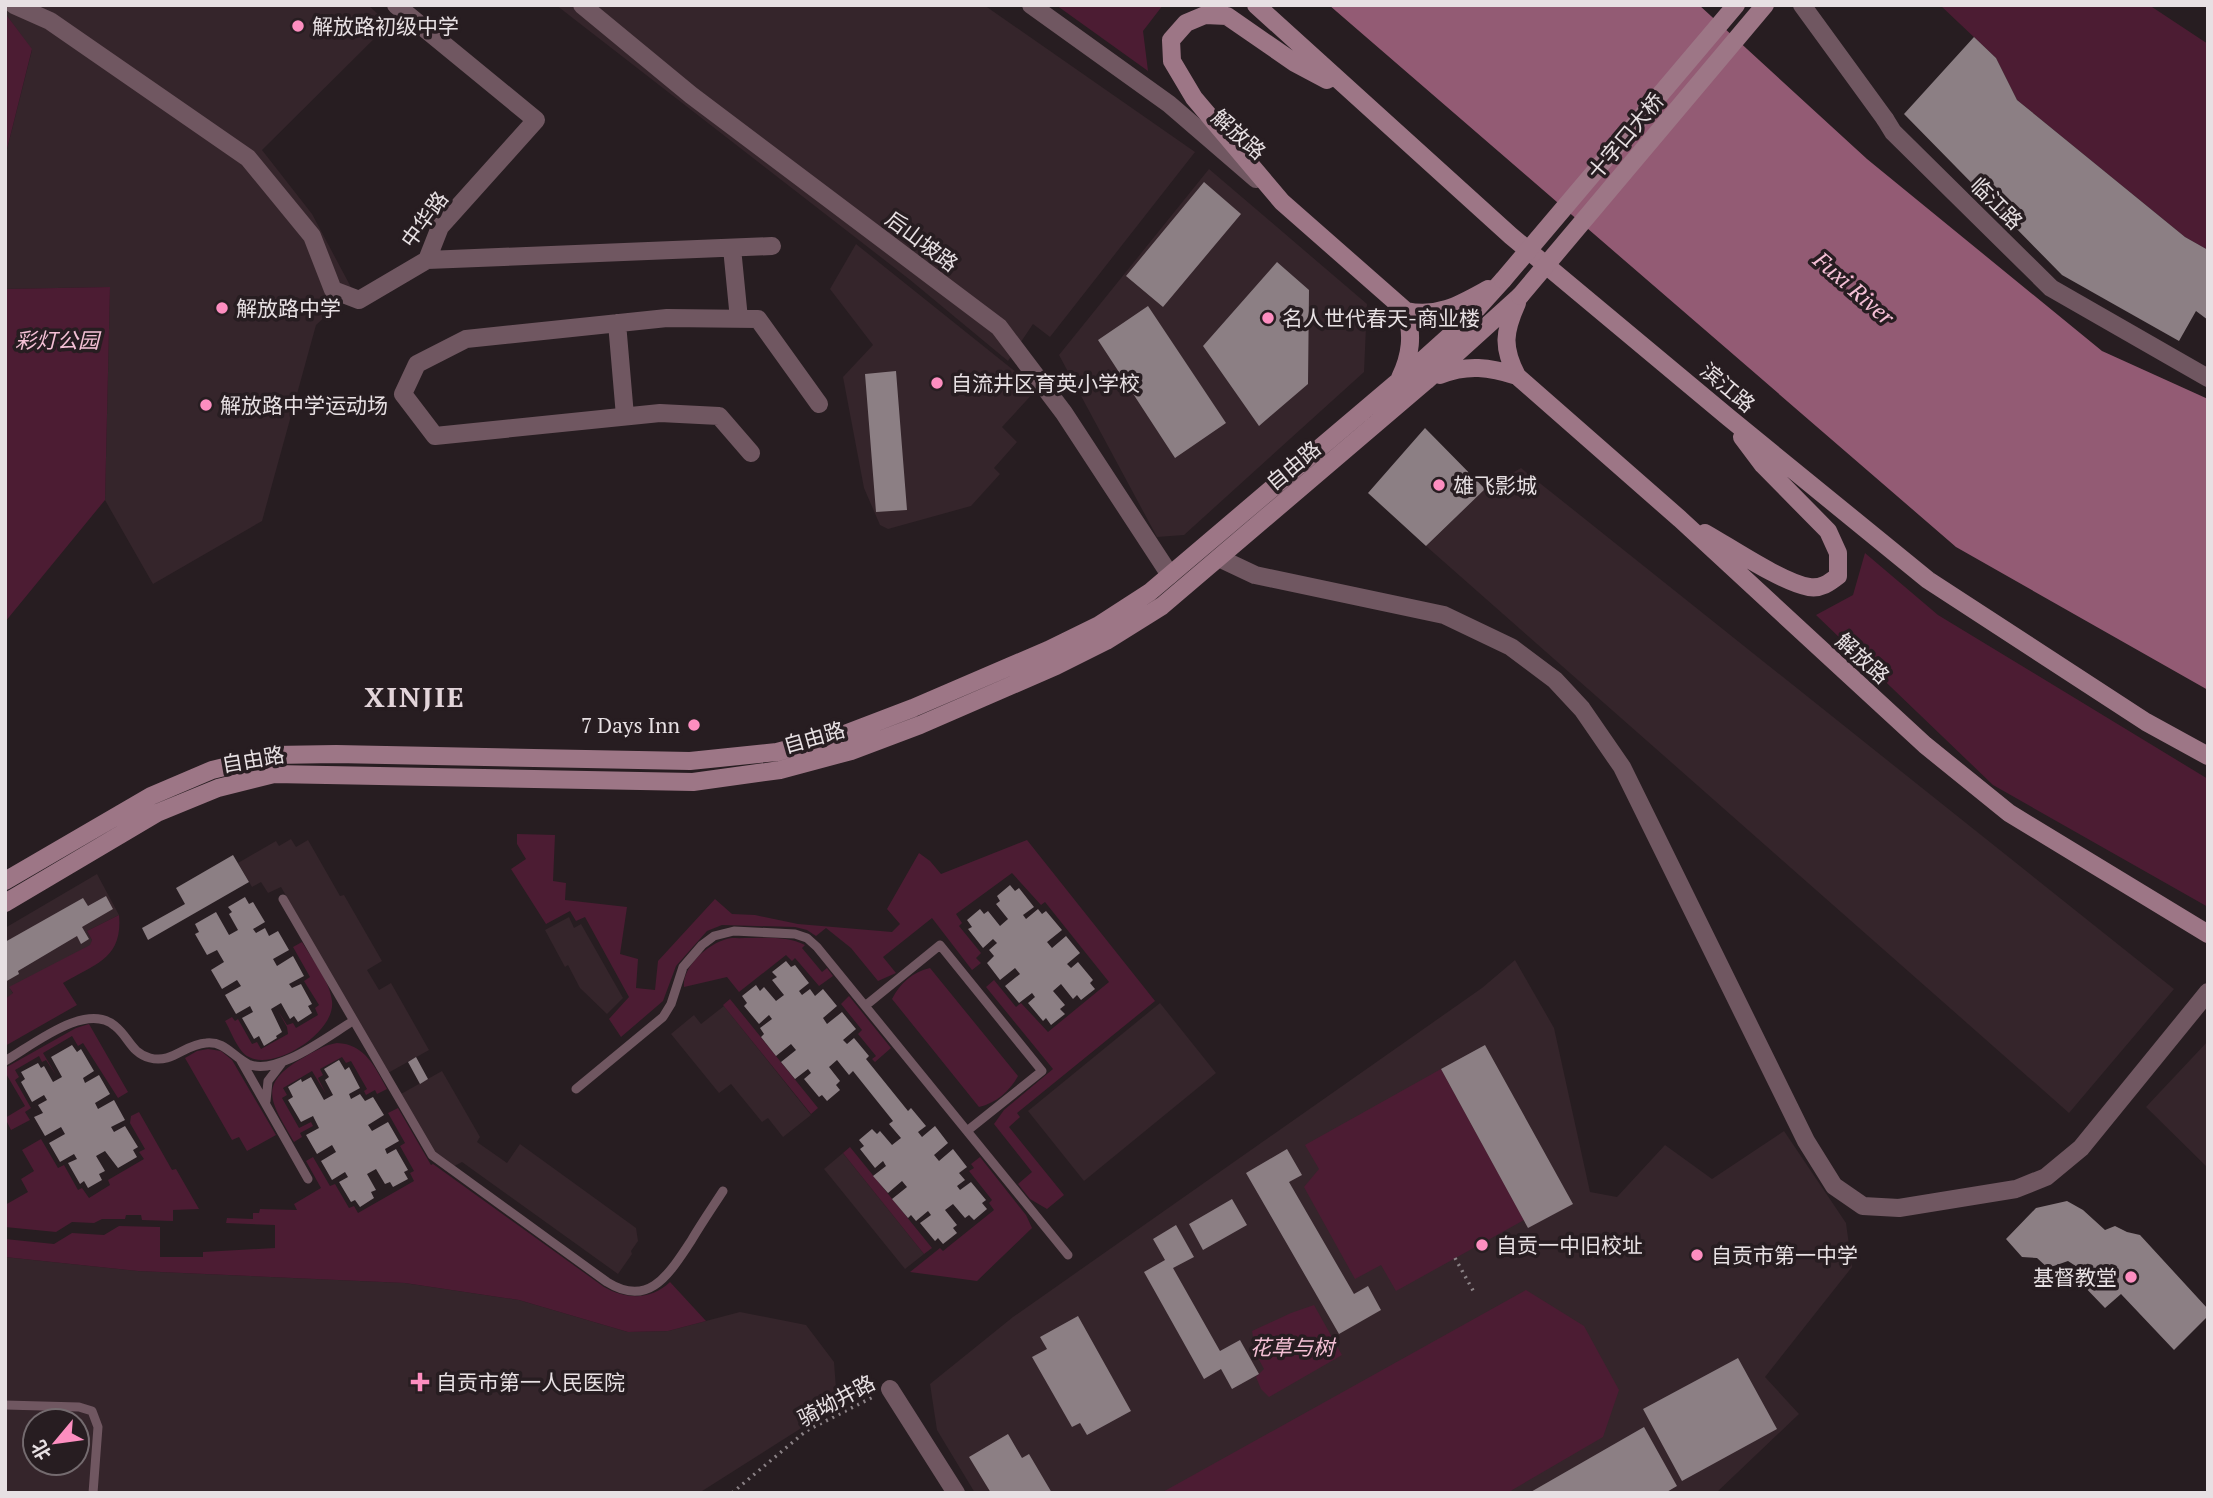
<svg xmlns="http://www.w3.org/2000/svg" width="2213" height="1498" font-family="'PT Serif','Noto Sans SC',serif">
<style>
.built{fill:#35252b;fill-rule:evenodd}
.green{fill:#4c1c33}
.water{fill:#935b74}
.building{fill:#8c7f84}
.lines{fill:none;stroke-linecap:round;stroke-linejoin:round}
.path{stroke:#8b8286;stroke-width:3.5;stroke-dasharray:2 5;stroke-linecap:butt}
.service{stroke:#705761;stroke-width:9}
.minor{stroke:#705761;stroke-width:18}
.tertiary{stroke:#705761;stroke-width:18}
.secondary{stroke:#9d7686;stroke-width:18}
.secondary-bridge{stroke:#9d7686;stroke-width:18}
.poi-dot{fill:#fd8ec0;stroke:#271d21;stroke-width:2.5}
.labels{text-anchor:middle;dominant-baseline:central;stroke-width:7;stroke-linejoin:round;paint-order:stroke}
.poi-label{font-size:21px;fill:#e7e0e3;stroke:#271d21;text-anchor:start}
.street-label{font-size:21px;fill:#e7e0e3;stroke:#271d21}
.park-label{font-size:21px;font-style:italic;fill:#f4c0d5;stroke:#271d21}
.water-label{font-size:23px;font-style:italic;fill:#f6c1d7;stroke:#271d21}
.district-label{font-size:28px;font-weight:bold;letter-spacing:2px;fill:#e3d5da;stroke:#271d21}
</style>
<rect width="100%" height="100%" fill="#271d21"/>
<path class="built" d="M5,5h363l21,19 -127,126 50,64 41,77 -37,34 -54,196 -109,63 -48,-84 5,-213 -105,2v-132l27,-107 -27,-37z
M556,5h428l211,147 -145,185 -17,-13 -25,37 -99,-82z
M1209,169l158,135 -3,68 -180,163 -27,2 -98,-182z
M856,244l181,145 -35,38 15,15 -23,26 6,6 -29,32 -83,23 -8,-4 -16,-37 -21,-111 30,-32 -43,-56z
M1521,468l653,521 -105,124 -643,-567 59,-57z
M291,839l5,8 12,-7 32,56 4,-1 38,66 -15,9 12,20 12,-7 38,67 -41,23 -107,-186 -13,6 -7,-11 -9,5 -14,-24 38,-22 3,5z
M97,874l22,41 -32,16 5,9 -1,5 -81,43 3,6 -8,5v-71z
M569,917l5,11 7,-4 42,74 -16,16 -27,-26 -12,-23 -3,2 -20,-37z
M1515,960l39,68 36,164 27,5 48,-52 47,34 72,-48 62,92 6,44 -87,110 34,37 -83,79h-741l-38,-63 -7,-46 83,-67 469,-329z
M1160,1003l56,70 -132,108 -56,-70z
M724,1006l87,109 -28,22 -15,-19 -6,4 -31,-38 -12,9 -48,-59 23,-19 7,9z
M2208,1041v127l-62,-61z
M442,1071l38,66 -3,5 30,21 13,-19 116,84 2,13 -7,10 1,3 -14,20 -156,-112 -17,9 -44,-77z
M843,1153l81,101 -19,15 -81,-100z
M5,1257l133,14 267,12 114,17 109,32 40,-1 72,-19 66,13 28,37 3,40 -12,11 -126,80h-694zM35,1421h42v42h-42z"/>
<path class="green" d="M1056,5h107l-20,26 5,40z
M1940,5h209l59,39v206l-23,-13 -168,-137 -21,-42z
M5,13l27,36 -27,108z
M110,287l-5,213 -100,122v-333z
M1865,553l73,62 270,164v128l-215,-122 -177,-170 37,-20z
M517,834l38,1 -2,46 13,2 -1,17 62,7 -7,47 18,5 -2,29 19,2 3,-29 57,-62 17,15 23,1 43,9 94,8 8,-8 -13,-15 32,-56 11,8 11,13 86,-34 128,161 -138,112 3,4 -11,10 55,68 -17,14 -17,-10 -12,-15 14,-12 -38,-48 10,-14 49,-41 -67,-82 8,-7 22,27 5,-4 27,29 61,-50 -64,-80 -4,3 -29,-32 -56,41 6,9 -3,3 22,27 -5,5 5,5 -9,7 -40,-52 -49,39 13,16 -18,8 -27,-33 -25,-20 -10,8 -9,-6 -12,-3 -73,-2 -15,6 -31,35 -13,35 -42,36 -12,-18 20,-22 -44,-80 -9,4 -6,-10 -24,13 -35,-55 15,-10 -9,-15z
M119,915c4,43 -23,49 -56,68l14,22 -72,41v-47l8,-6 -4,-6 81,-42 2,-5 -5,-9z
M732,938c23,1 52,-4 73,7l-3,3 20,24 5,-4 6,8 -14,10 -24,-28 -3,3 -6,-6 -47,37 -12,-15 -43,10c-2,-22 28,-47 48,-49z
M302,942c10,17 28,39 30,59 4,31 -57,70 -83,56 -11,-5 -18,-26 -24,-36l7,-4 3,4 3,-2 14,25 5,-2 4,7 27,-15 -1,-7 -9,-16 9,14 6,-2 3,5 22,-13 -3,-7 4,-3 -15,-24 6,-4 -17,-30z
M930,968l88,108c-8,15 -22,27 -39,31l-87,-108c8,-16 21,-27 38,-31z
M849,996l42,52 -16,14 -3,-3 4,-3 -18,-22 4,-4 -21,-26z
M730,999l88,109 -7,6 -88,-109z
M89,1024l39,68 -10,6 -35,-55 -5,3 -6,-10 -29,17 13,22 -10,-15 -4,2 -3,-6 -24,14 4,7 -4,3 16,28 -6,4 5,8 -19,10 -6,-12 20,-12 -20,-34v-4l71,-40z
M337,1043c28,1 38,24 50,46l-10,5 -2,-4 -9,5 -2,-4 3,-2 -16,-28 -5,2 -4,-6 -22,12 3,6 -5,3 8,16 -14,-23 -29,17 4,7 -5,3 17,30 12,-6 2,4 -13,7 2,4 -8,5c-21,-38 -39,-56 7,-83 12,-7 23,-14 36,-16z
M208,1049l13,2 11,9 44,75 -29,16 -8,-14 -7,3 -47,-82 12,-7z
M1441,1069l83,151 -128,71 -15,-26 -26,14 -51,-92 15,-18 -14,-24z
M398,1108l33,57 2,-1 171,123c23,13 47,13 66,-5l36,39 -38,10 -40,1 -109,-32 -114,-17 -267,-12 -133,-14v-18l49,5 18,-11 32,2 15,-9 41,1v30h43v-5l72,-4v-23l-49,-2 1,-5 26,1v-6h6l1,-4 37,1 -3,-6 27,-16 -15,-27 7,-4 17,29 5,-2 14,24 5,-2 4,7 56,-32 -4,-8 4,-2 -14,-25 5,-3 -17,-30z
M139,1112l33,58 4,-1 23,40 -26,1v11l-31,-1 -1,-5h-15l-1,4h-23l-8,4 -22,-1 -16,10 -51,-5v-22l23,-13 -7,-13 13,-8 -12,-21 19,-11 17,29 6,-3 14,25 4,-2 7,10 21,-13 -2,-5 36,-21 -5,-7 6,-3 -15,-26 1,-7z
M850,1147l82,101 -8,6 -81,-101z
M980,1157l46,58 6,13 -55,53 -67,-9 30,-24 3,3 51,-41 -5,-7 3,-3 -23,-29 5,-3 -3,-4z
M1526,1290l58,36 35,64 -16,47 -96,56h-346z
M1314,1305l28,50 -73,42 -8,-8 -5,-12 8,-8 -8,-15 -4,-23 39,-18z"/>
<path class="water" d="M1329,5h370l168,154 235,192 106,48v291l-252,-143z"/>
<path class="building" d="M1974,37l22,21 21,42 168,137 23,13v70l-12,-9 -17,30 -117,-66 -158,-161z
M1204,182l37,32 -78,93 -37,-31z
M1277,262l32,28 -1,94 -49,42 -56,-80z
M1148,306l78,117 -51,35 -77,-118z
M896,371l11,139 -31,2 -11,-138z
M1425,428l60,61 -59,57 -58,-53z
M233,855l16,27 -101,58 -6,-12 43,-24 -9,-16z
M1010,885l5,6 4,-3 15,19 -11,8 3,4 12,-10 4,5 4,-3 16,19 -15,12 5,6 14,-12 14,17 -13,11 4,4 7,-6 15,18 -3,3 5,6 -14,11 -4,-5 -4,4 -12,-15 -8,7 12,14 -5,4 5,5 -14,11 -5,-7 -3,3 -15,-18 7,-6 -3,-4 -13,10 -14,-17 15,-12 -5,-6 -15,12 -13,-17 7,-7 -5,-6 8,-7 -4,-4 -10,9 -15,-19 4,-2 -5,-7 13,-11 4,5 4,-3 12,15 8,-7 -12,-15 4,-3 -3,-5z
M106,896l7,13 -31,18 7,12 -8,5 -4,-8 -59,35 1,3 -14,8v-40l78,-44 5,8z
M245,897l4,7 4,-2 12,20 -12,7 3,4 9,-5 4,8 9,-5 11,19 -16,9 4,7 16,-10 11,20 -15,8 3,4 9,-4 11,20 -4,2 4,7 -14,9 -4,-6 -4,3 -9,-16 -10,6 11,23 -6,4 1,2 -13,8 -5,-10 -5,3 -12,-21 11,-6 -3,-6 -14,8 -11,-19 16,-9 -4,-6 -15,9 -11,-19 13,-8 -7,-12 -10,5 -12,-21 4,-2 -4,-8 21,-12 13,23 9,-5 -9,-16 3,-2 -4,-5z
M786,961l5,6 4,-2 14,18 -10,8 3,4 8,-6 5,7 8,-7 14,17 -14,12 4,6 15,-12 14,17 -13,11 4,4 7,-6 15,18 -3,3 42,52 3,-3 15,18 -8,6 4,5 13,-11 13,17 -14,12 5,6 14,-12 14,18 -8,6 6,7 -8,6 3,4 11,-8 15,18 -4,3 5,6 -13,11 -5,-5 -4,3 -12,-14 -8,6 12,15 -4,3 4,5 -14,11 -5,-6 -3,3 -15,-18 11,-8 -3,-4 -12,10 -5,-6 -3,3 -16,-19 15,-12 -5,-6 -14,12 -15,-17 13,-10 -3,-5 -8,7 -15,-19 4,-3 -5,-6 13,-11 5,5 3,-3 12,14 9,-7 -12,-14 4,-3 -40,-50 -4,4 -12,-15 -8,7 11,14 -4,4 4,5 -13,11 -5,-6 -3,2 -15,-18 7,-6 -3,-4 -13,10 -14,-17 15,-12 -5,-6 -15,12 -15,-19 3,-3 -4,-6 12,-9 -3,-4 -10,9 -15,-18 3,-3 -5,-7 14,-11 4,6 4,-4 12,14 8,-6 -12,-15 5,-3 -5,-5z
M72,1045l5,7 4,-3 13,22 -11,7 2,5 14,-8 11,19 -15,9 3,6 16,-9 11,20 -14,7 3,5 11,-6 13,21 -5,3 4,7 -19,11 -13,-17 -9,5 9,15 -6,3 3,6 -14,8 -4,-7 -4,3 -12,-21 9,-4 -3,-5 -14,8 -11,-19 16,-9 -4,-7 -16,9 -11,-19 9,-4 -5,-8 9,-5 -3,-5 -12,7 -11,-20 4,-3 -4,-7 17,-9 3,5 3,-2 9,16 9,-5 -11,-20z
M1485,1045l88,159 -45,24 -87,-159z
M416,1057l12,22 -8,5 -12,-22z
M339,1060l6,10 4,-3 11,21 -11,6 2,5 9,-5 5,7 8,-4 11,18 -16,10 4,6 16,-9 11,19 -14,8 2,5 9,-5 12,21 -4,2 4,7 -15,8 -3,-5 -5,2 -9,-15 -9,5 9,16 -5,2 3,6 -14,9 -5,-7 -4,2 -12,-20 9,-5 -3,-5 -13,8 -11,-19 15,-9 -4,-7 -15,9 -11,-19 13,-7 -6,-12 -12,6 -13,-22 5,-3 -5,-10 13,-8 1,3 9,-5 13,23 9,-5 -8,-15 4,-3 -5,-8z
M1287,1149l15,26 -13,7 65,112 14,-8 13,24 -42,24 -93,-161z
M1232,1199l15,26 -44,25 -14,-26z
M2067,1201l16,9 22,20 10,-4 12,6 13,3 68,74v7l-34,34 -53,-56 -16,14 -26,-27 9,-7 -20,-13 -20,7 -11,-10 -15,-1 -16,-18 30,-31z
M1176,1225l18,32 -21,11 47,83 20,-11 19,34 -27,15 -11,-20 -17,10 -60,-107 21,-12 -12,-21z
M1078,1316l53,95 -44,24 -7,-12 -8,4 -40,-70 15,-8 -7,-12z
M1738,1358l39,71 -95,52 -39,-72z
M1644,1427l33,59 -12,7h-136z
M1008,1434l14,24 7,-4 23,39h-61l-22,-36z"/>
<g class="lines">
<path class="path" d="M1455,1258l20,36
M732,1493l74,-62 67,-34"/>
<path class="service" d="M283,899l149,256 175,127c43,27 63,-10 84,-41 10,-17 21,-33 32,-50
M865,1006l75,-61 102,126 -75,60
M240,1059l68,120
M5,1061c28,-16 81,-60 110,-35 14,11 16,27 35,32 22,6 35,-14 56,-15 19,-2 26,13 42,21 28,13 80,-28 105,-43
M576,1089l87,-72 8,-13 12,-37 19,-22 12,-9 20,-5 61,3 12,4 10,9 251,308
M266,1101l2,-20 13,-17
M5,1405l74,2 13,4 6,16 -5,66"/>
<path class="minor" d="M14,5l36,16 198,137 64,78 21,54 26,10 68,-40 13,-33 96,-107 -140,-115
M582,5l109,90 308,232 65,86 106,162
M1031,5l138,99 87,75
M1885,119l8,13 158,156 157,90
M732,248l7,71
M427,260l345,-14
M617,323l8,93
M751,453l-32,-37 -59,-3 -225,23 -32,-42 14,-30 49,-25 201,-21 91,1 61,85
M1219,558l36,17 189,40 67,32 44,33 27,29 40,58 184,374 28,45 29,20 36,2 117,-19 30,-12 35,-29 127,-156
M890,1389l66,104"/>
<path class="tertiary" d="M1802,5l83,114"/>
<path class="secondary" d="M1256,5l255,231 217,181 200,163 218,142 62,34
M1327,80l-32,-17 -68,-47 -22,-1 -19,8 -15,17 1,21 22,37 88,104 124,109
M1440,375c27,-11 50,-8 77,1 -15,-29 -13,-44 0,-73
M1517,376l163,143 245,226 84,68 199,121
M1400,378c11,-23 13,-43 6,-67 32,7 55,-7 82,-22
M1705,533c25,14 78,50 104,54 12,2 20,-4 29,-11v-23l-10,-22 -65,-66 -21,-28
M5,881l146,-85 61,-26 61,-15 63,-1 354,7 87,-9 68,-18 68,-26 135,-58 51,-25 51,-33 265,-225 49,-44 39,-43
M5,903l152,-90 61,-25 56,-14 419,8 87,-12 71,-19 69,-26 136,-59 50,-25 56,-35 264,-225 94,-85"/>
<path class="secondary-bridge" d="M1503,280l233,-275
M1520,296l245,-291"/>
</g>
<g class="poi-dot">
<circle cx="298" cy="26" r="7"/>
<circle cx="222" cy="308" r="7"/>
<circle cx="1268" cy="318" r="7"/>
<circle cx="937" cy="383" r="7"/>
<circle cx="206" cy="405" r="7"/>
<circle cx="1439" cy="485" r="7"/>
<circle cx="694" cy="725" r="7"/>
<circle cx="1482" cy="1245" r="7"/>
<circle cx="1697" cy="1255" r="7"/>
<circle cx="2131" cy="1277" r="7"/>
<path d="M416.5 1371.5h7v7h7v7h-7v7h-7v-7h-7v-7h7z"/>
</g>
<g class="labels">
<g class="poi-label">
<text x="312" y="26">解放路初级中学</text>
<text x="236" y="308">解放路中学</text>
<text x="1282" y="318">名人世代春天-商业楼</text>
<text x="951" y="383">自流井区育英小学校</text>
<text x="220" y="405">解放路中学运动场</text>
<text x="1453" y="485">雄飞影城</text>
<text x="680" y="725" text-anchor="end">7 Days Inn</text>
<text x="1496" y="1245">自贡一中旧校址</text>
<text x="1711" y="1255">自贡市第一中学</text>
<text x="2117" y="1277" text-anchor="end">基督教堂</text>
<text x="436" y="1382">自贡市第一人民医院</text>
</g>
<g class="street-label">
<text transform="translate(1239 134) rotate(41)">解放路</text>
<text transform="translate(1625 136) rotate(-50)">十字口大桥</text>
<text transform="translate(1997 203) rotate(45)">临江路</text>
<text transform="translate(424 219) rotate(-54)">中华路</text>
<text transform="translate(922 241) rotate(37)">后山坡路</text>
<text transform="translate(1728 387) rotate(40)">滨江路</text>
<text transform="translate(1293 465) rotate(-40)">自由路</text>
<text transform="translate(1863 658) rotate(42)">解放路</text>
<text transform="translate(814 737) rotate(-16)">自由路</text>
<text transform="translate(253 759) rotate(-10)">自由路</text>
<text transform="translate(836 1400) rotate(-28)">骑坳井路</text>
</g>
<g class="park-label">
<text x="57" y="340">彩灯公园</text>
<text x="1292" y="1347">花草与树</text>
</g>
<g class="water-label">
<text transform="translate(1854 288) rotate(41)">Fuxi River</text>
</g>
<g class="district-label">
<text x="415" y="696">XINJIE</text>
</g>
</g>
<rect width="2213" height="1498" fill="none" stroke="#e7e0e3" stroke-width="14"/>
<g transform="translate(56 1442) rotate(241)"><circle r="33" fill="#271d21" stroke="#746b6f" stroke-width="2"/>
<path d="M0-5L12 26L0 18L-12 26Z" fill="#fd8ec0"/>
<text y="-10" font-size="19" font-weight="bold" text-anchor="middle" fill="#e7e0e3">北</text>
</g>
</svg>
